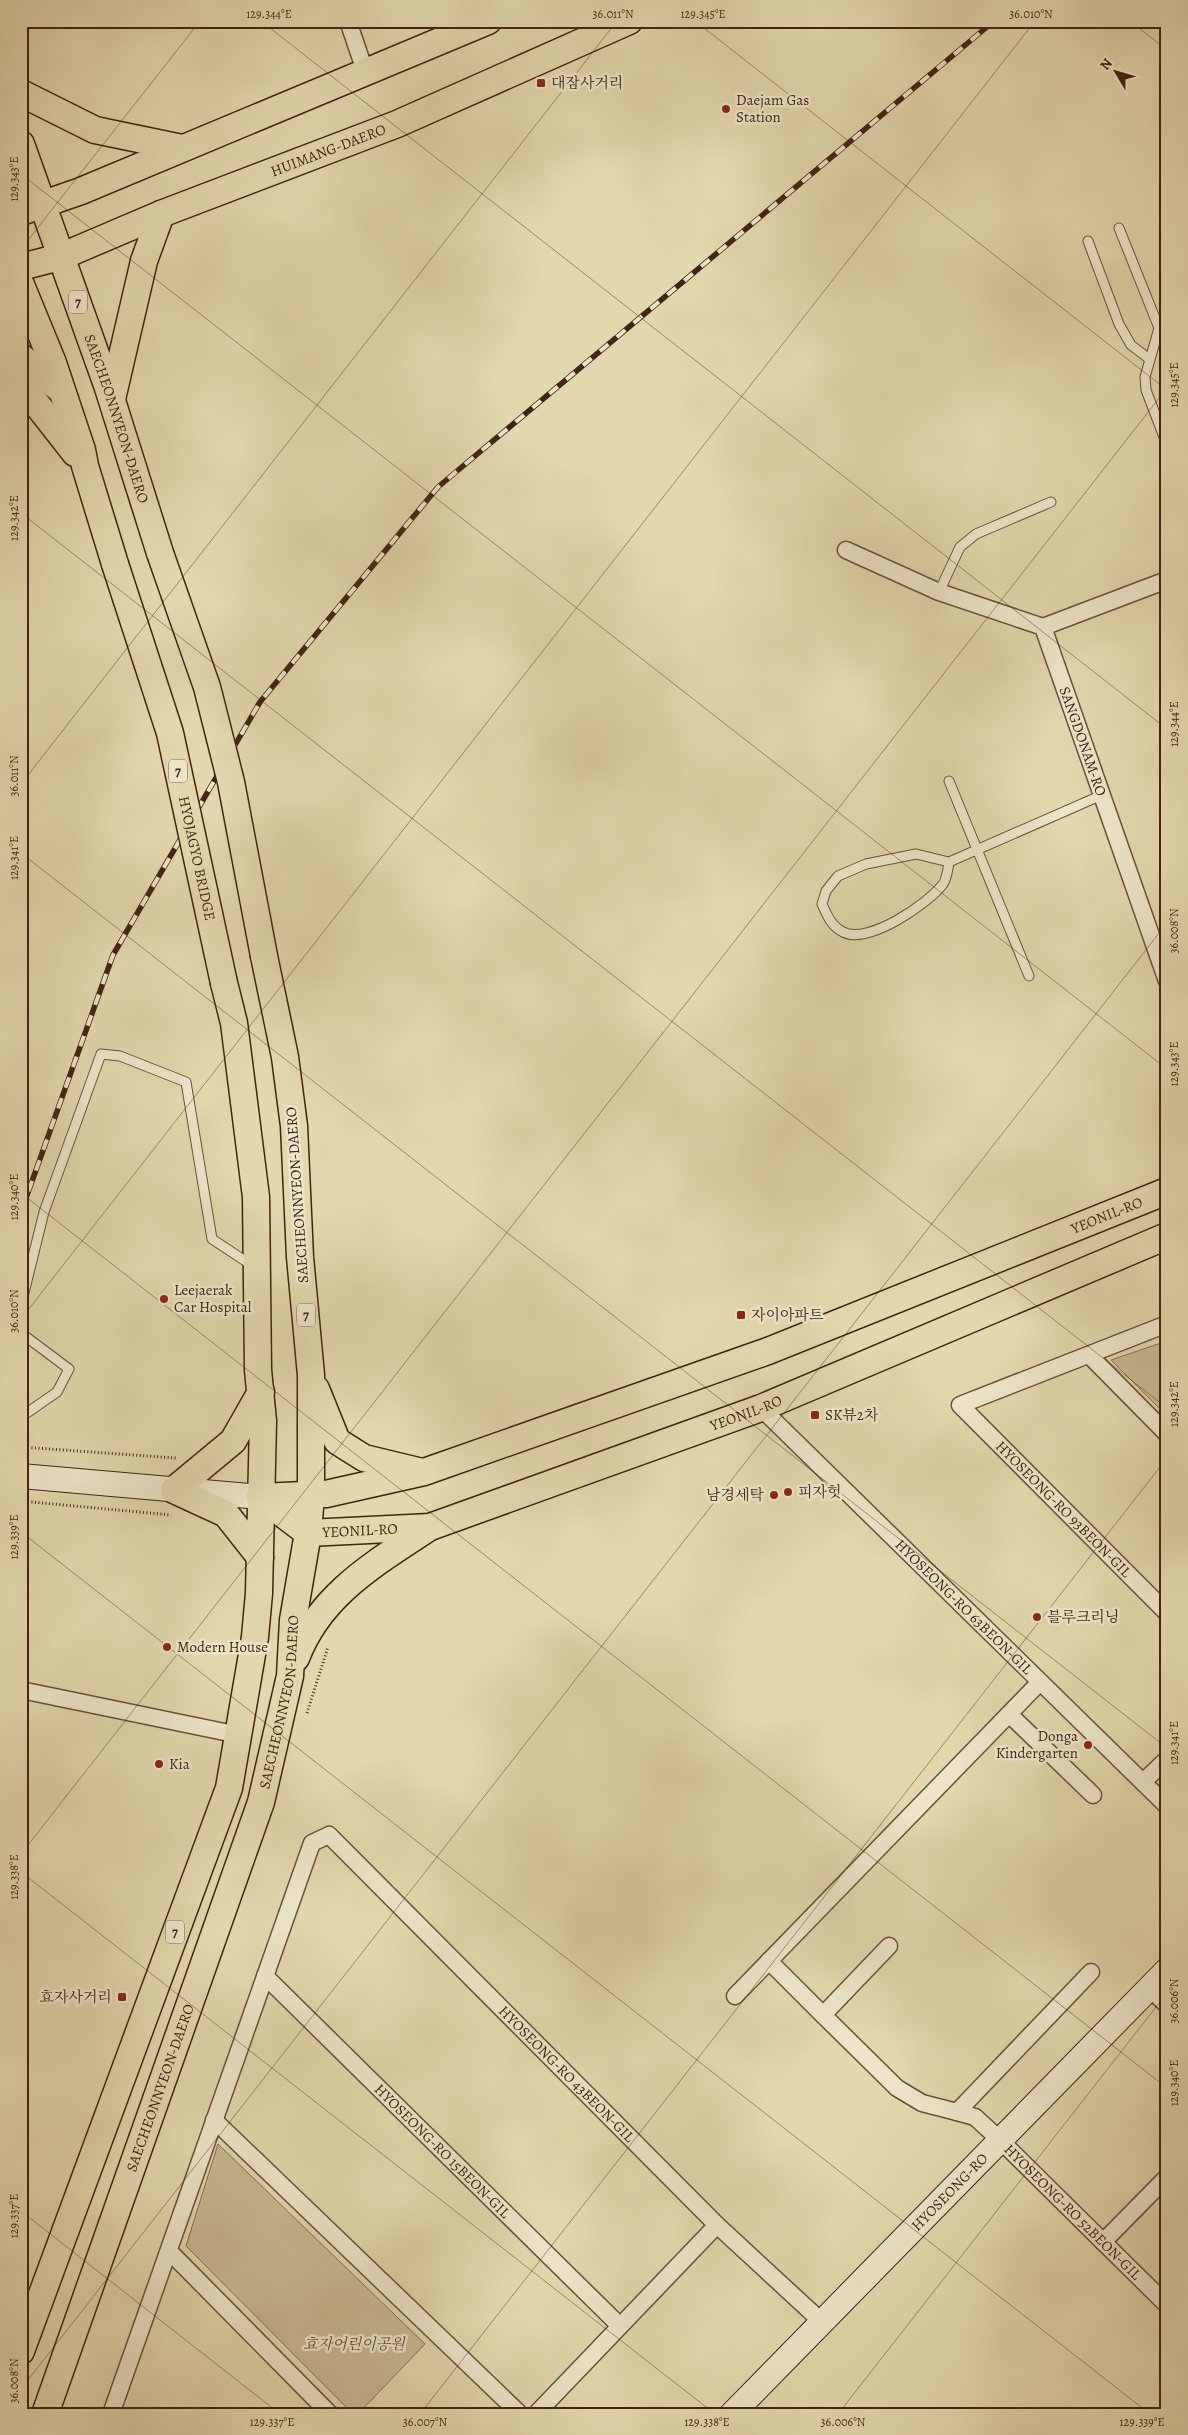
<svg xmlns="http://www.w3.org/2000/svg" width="1188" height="2435" font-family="Alegreya,'Noto Serif KR',serif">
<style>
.park{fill:#c7b893;stroke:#856e52}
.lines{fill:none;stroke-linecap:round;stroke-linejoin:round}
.lane-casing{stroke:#6b5039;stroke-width:11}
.street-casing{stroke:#6b5039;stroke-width:19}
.secondary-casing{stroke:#432312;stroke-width:26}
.primary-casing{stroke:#432312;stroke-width:29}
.path{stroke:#432312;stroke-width:3;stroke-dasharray:1 2.5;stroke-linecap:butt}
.lane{stroke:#ece5ca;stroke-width:9}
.street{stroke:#ece5ca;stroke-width:16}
.secondary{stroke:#ece5ca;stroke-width:24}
.primary{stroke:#e2d7ad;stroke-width:26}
.rail-casing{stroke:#432312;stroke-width:5.5}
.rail{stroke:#ece5ca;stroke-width:4;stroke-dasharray:11;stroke-linecap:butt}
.primary-bridge-casing{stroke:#432312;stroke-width:29;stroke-linecap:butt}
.primary-bridge{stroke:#e2d7ad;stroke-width:26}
.ticks{fill:none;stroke:#432312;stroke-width:1;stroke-opacity:0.45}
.poi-dot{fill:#8f2418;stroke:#ece5ca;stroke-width:2}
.labels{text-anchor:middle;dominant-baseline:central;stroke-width:5;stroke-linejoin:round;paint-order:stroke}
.shield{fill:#ece5ca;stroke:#765d49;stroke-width:1}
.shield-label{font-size:14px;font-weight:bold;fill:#432312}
.poi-label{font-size:15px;fill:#432312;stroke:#ece5ca;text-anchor:start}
.street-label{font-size:15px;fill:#432312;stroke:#ece5ca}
.park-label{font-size:15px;font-style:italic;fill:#644832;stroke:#ece5ca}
.neatline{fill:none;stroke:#432312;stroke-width:2}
.ticks-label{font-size:12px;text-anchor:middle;fill:#432312}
</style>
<rect width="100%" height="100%" fill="#e2d7ad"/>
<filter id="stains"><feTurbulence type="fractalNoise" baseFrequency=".004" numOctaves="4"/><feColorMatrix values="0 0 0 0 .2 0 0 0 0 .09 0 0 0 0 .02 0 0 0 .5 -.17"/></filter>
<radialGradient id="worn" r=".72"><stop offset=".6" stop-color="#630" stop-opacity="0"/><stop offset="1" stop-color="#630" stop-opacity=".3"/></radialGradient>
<path class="park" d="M1167,1341v75l-56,-56z
M218,2144l207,200 -67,70h-5l-167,-168z"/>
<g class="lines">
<defs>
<path id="lane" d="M1119,228l40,100 -14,49 1,13 21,55
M1088,241l31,83 12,21 17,13
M939,592l21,-45 16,-13 75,-32
M949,781l80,195
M949,862l-33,-8 -50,10 -28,12 -12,15 -4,13c5,11 9,22 21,28 25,13 85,-28 100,-48 4,-5 5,-16 6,-22l153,-67
M21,1305l23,-93 57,-158 19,2 66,26 26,157 41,27
M21,1333l48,36 -12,23 -36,25"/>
<g id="street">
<path d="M348,21l17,50"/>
<path d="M846,550l93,42 104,35"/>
<path id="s1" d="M1043,627l124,354"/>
<path d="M1043,627l124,-47"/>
<path id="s2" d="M1167,1324l-207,81 207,208"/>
<path d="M1089,1355l78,79"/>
<path id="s3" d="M761,1408l406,398"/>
<path d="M21,1690l218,45"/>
<path d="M1009,1714l84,81"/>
<path d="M1143,1782l24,-23"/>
<path d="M889,1946l-66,69 74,73 25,15 35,9 134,-140"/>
<path d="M769,1961l54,54"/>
<path id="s4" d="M265,1976l355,350"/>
<path d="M1149,1988l18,17"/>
<path d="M735,1996l305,-314"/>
<path id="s5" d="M957,2112l18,5 25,23 167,165"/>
<path d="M214,2120l306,294"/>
<path d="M1103,2242l64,-65"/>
<path d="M169,2251l161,163"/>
<path id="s6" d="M111,2414l201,-571 17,-8 388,390 105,97"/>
<path d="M536,2414l181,-189"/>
</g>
<g id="secondary">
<path d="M21,1476l239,21"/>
<path id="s7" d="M732,2414l435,-444"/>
</g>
<g id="primary">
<path d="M21,93l74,37 87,18"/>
<path id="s8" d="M21,144l87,244 52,165"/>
<path d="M21,212l60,-21 407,-170"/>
<path id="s9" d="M21,267l39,-10 101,-43 236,-90 232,-103"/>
<path d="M21,285l32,78 29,87 3,16 30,98"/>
<path d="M21,357l40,33"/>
<path d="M21,384l54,69"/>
<path d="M112,399l32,-138 17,-47"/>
<path d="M316,1389l21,52 27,17 54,13"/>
<path id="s10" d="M260,1497l48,36 122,-6 331,-119 406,-172"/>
<path id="s11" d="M260,1497l66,-3 98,-22 344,-121 399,-160"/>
<path d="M260,1557l-34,-43 -52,-24 59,-49 28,-49"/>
<path d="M296,1658c24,-64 80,-95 134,-131"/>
<path d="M21,2351l208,-563 26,-151 4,-44 4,-172 -5,-51 -2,-173 -22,-174 -10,-40"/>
<path id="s12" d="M45,2414l216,-612 29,-126 3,-56 15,-87 3,-38v-120l-11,-118 -6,-131 -9,-69 -21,-101"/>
</g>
</defs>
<use href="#lane" class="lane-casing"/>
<use href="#street" class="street-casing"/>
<use href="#secondary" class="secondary-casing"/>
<use href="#primary" class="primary-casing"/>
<path class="path" d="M21,1447l155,11
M21,1501l150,14
M307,1713l21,-66"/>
<use href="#lane" class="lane"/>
<use href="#street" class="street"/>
<use href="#secondary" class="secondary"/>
<use href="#primary" class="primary"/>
<defs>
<path id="rail" d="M21,1212l92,-257 147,-253 178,-215 556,-466"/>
</defs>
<use href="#rail" class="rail-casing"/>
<use href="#rail" class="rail"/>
<defs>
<g id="primary-bridge">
<path d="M160,553l47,134 24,95 33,174"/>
<path id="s13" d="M115,564l55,169 54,250"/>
</g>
</defs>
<use href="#primary-bridge" class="primary-bridge-casing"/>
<use href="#primary-bridge" class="primary-bridge"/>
</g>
<path class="ticks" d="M261,21l906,708M695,21l472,369M1130,21l37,29M21,174l1146,895M21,249l179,-228M21,513l1146,895M21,784l596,-763M21,853l1146,895M21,1193l1146,895M21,1319l1014,-1298M21,1532l1129,882M21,1854l1146,-1466M21,1872l694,542M21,2211l259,203M21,2389l1146,-1466M420,2414l747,-956M838,2414l329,-421"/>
<g class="poi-dot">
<rect x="536" y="78" width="10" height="10" rx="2.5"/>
<circle cx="726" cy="109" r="5"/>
<circle cx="164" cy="1299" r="5"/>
<rect x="736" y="1310" width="10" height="10" rx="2.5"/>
<rect x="810" y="1410" width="10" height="10" rx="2.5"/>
<circle cx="788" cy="1492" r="5"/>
<circle cx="774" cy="1495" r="5"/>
<circle cx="1037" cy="1617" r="5"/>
<circle cx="167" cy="1647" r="5"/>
<circle cx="1088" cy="1745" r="5"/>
<circle cx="159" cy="1764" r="5"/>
<rect x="117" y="1992" width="10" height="10" rx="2.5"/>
</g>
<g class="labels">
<g class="shield">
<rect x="69" y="290.5" width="18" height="23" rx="4"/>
<rect x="169" y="759.5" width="18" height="23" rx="4"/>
<rect x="297" y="1303.5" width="18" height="23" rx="4"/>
<rect x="166" y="1920.5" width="18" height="23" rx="4"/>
</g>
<g class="shield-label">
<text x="78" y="302">7</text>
<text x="178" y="771">7</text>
<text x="306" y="1315">7</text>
<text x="175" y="1932">7</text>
</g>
<g class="poi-label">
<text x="551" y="83">대잠사거리</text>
<text x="736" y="100">Daejam Gas<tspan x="736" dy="17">Station</tspan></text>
<text x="174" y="1290">Leejaerak<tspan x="174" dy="17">Car Hospital</tspan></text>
<text x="751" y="1315">자이아파트</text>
<text x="825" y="1415">SK뷰2차</text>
<text x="798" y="1492">피자헛</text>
<text x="764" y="1495" text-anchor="end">남경세탁</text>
<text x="1047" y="1617">블루크리닝</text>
<text x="177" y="1647">Modern House</text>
<text x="1078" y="1736" text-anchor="end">Donga<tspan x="1078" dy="17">Kindergarten</tspan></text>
<text x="169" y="1764">Kia</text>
<text x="112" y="1997" text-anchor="end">효자사거리</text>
</g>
<g class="street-label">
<text stroke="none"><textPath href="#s9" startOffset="329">HUIMANG-DAERO</textPath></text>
<text stroke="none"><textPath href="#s8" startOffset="291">SAECHEONNYEON-DAERO</textPath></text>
<text stroke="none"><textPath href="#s1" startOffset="121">SANGDONAM-RO</textPath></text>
<text stroke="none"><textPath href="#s13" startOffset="306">HYOJAGYO BRIDGE</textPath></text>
<text transform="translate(297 1195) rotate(-94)">SAECHEONNYEON-DAERO</text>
<text stroke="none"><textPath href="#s11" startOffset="896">YEONIL-RO</textPath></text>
<text stroke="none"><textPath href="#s10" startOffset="518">YEONIL-RO</textPath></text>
<text stroke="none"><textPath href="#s2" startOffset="369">HYOSEONG-RO 93BEON-GIL</textPath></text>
<text stroke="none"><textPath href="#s10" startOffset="112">YEONIL-RO</textPath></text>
<text stroke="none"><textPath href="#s3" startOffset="284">HYOSEONG-RO 63BEON-GIL</textPath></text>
<text stroke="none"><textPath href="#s12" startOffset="751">SAECHEONNYEON-DAERO</textPath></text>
<text stroke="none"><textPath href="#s6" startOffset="961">HYOSEONG-RO 43BEON-GIL</textPath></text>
<text stroke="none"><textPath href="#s12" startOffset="346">SAECHEONNYEON-DAERO</textPath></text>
<text stroke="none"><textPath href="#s4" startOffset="249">HYOSEONG-RO 15BEON-GIL</textPath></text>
<text stroke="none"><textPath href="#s7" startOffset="311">HYOSEONG-RO</textPath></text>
<text stroke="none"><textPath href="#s5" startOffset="155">HYOSEONG-RO 52BEON-GIL</textPath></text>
</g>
<g class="park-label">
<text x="354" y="2344">효자어린이공원</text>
</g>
</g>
<rect width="1188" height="2435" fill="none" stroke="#e2d7ad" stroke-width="55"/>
<g transform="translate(1116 72) rotate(308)" stroke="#ece5ca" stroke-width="4" paint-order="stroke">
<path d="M0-4L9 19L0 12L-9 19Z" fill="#432312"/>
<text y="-8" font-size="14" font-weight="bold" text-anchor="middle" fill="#432312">N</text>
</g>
<rect x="28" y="28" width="1132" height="2380" class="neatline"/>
<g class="ticks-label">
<text x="269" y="18">129.344°E</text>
<text x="613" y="18">36.011°N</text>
<text x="703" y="18">129.345°E</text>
<text x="1031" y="18">36.010°N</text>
<text transform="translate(14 179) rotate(-90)" y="4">129.343°E</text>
<text transform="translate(1174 385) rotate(-90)" y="4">129.345°E</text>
<text transform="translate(14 518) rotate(-90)" y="4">129.342°E</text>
<text transform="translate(1174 724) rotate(-90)" y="4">129.344°E</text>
<text transform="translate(14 776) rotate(-90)" y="4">36.011°N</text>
<text transform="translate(14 858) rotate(-90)" y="4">129.341°E</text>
<text transform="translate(1174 931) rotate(-90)" y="4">36.008°N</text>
<text transform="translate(1174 1064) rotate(-90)" y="4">129.343°E</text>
<text transform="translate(14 1197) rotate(-90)" y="4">129.340°E</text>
<text transform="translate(14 1311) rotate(-90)" y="4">36.010°N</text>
<text transform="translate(1174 1404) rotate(-90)" y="4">129.342°E</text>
<text transform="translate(14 1537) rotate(-90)" y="4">129.339°E</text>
<text transform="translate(1174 1743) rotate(-90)" y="4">129.341°E</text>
<text transform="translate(14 1877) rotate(-90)" y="4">129.338°E</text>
<text transform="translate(1174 2001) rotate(-90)" y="4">36.006°N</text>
<text transform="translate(1174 2083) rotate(-90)" y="4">129.340°E</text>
<text transform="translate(14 2216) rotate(-90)" y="4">129.337°E</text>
<text transform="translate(14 2381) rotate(-90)" y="4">36.008°N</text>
<text x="272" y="2426">129.337°E</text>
<text x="425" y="2426">36.007°N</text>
<text x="707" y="2426">129.338°E</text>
<text x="843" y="2426">36.006°N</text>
<text x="1142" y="2426">129.339°E</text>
</g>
<rect width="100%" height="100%" filter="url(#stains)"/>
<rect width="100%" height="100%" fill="url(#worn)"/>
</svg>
